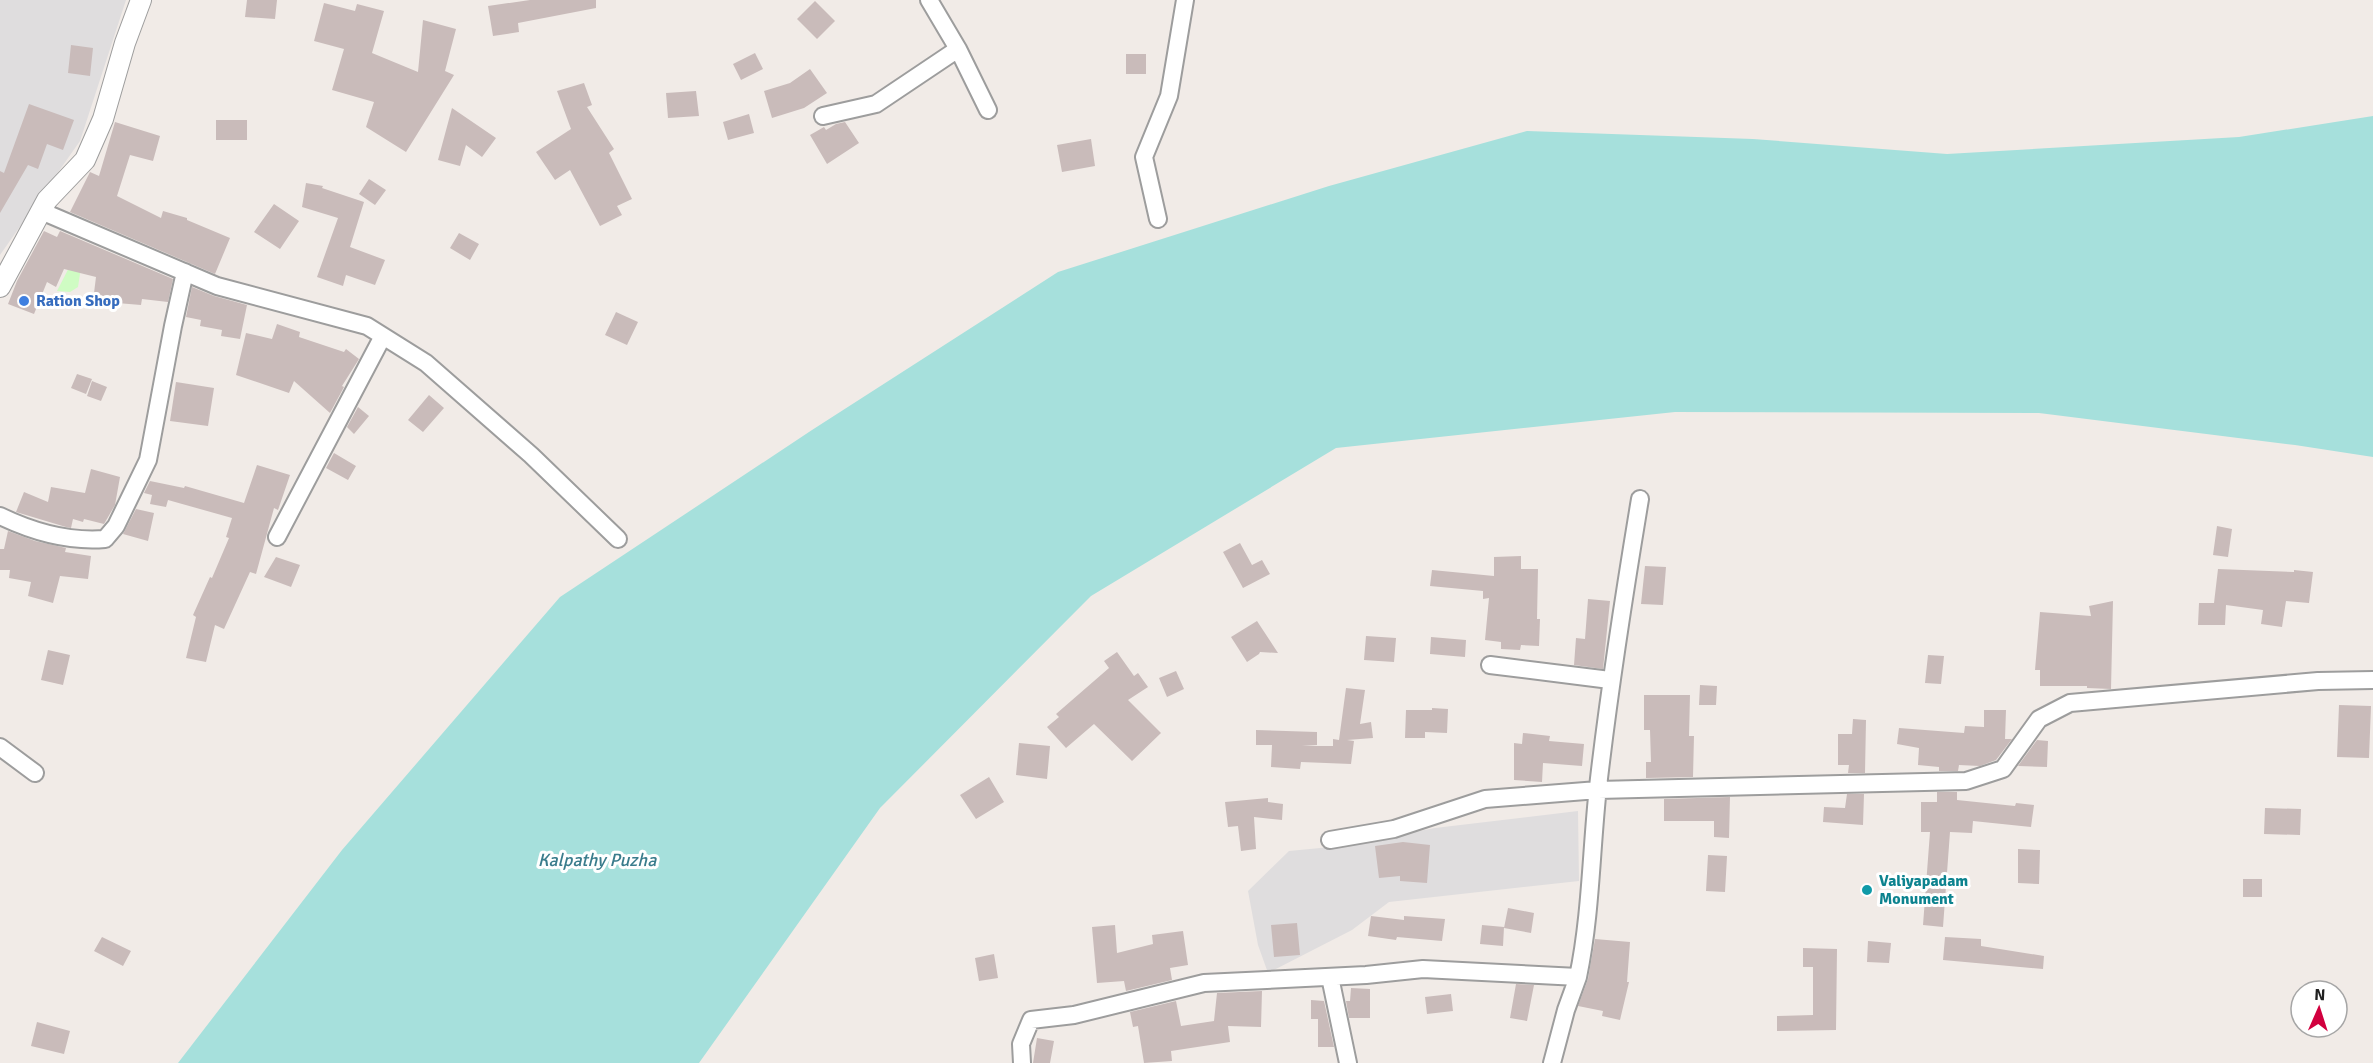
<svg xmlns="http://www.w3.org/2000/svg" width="2373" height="1063" font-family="Signika,sans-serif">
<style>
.residential{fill:#dfddde}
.park{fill:#cffcc3}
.water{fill:#a6e0dc}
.building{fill:#c9bbba}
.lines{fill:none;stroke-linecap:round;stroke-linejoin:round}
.minor-casing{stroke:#9d9d9d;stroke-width:20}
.tertiary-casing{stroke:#9d9d9d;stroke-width:22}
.minor{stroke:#fff;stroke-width:16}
.tertiary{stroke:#fff;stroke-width:20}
.shop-dot{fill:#3f7fe0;stroke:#fff;stroke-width:2}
.culture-dot{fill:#0f9aa8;stroke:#fff;stroke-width:2}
.labels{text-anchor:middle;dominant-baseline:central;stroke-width:6;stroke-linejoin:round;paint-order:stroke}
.shop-label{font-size:16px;font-weight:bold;fill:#366cbe;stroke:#fff;text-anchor:start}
.culture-label{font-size:16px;font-weight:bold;fill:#0d838f;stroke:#fff;text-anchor:start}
.water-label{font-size:18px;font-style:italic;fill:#3a7c8c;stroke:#fff}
</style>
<rect width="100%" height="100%" fill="#f1ebe7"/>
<path class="residential" d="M0,0h126l-46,141 -80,114z
M1578,811l1,70 -190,21 -37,28 -84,43 -10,-28 -10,-54 41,-40 52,-5 94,-18z"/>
<path class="park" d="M77,252l6,2 -5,33 -8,5 -13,-1z"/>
<path class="water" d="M2373,116v341l-78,-12 -256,-32 -364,-1 -339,36 -245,148 -211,212 -181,255h-521l164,-213 218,-253 252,-167 246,-158 271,-86 198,-55 226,8 194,15 292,-17z"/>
<path class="building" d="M247,0h30l-2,19 -30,-2z
M530,0h66v8l-78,15 1,9 -26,4 -5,-30z
M815,1l20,20 -18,18 -20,-20z
M324,3l31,8 2,-7 27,7 -12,42 46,19 5,-52 33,9 -11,42 9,4 -48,77 -40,-25 8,-25 -42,-12 12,-41 -30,-8z
M71,45l22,3 -3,28 -22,-3z
M755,53l8,16 -22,11 -8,-16z
M1126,54h20v20h-20z
M810,69l17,24 -23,15 -32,10 -8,-27 26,-8z
M584,83l8,22 -5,2 27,42 -5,4 23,46 -15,7 5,9 -22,11 -30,-56 -15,10 -19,-28 35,-23 -14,-38z
M696,91l3,25 -31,2 -2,-25z
M29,104l45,16 -11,30 -16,-6 -9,25 -10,-4 -28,48v-42l4,2z
M452,108l44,30 -14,19 -16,-12 -6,21 -22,-6z
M749,114l5,19 -26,7 -5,-18z
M216,120h31v20h-31z
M115,122l45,14 -7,25 -23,-6 -13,41 44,22 2,-7 24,7v2l43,18 -15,36 -145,-62 20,-40 9,4z
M845,122l14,21 -32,21 -17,-29 14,-8 2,3 10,-6z
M1091,139l4,27 -33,6 -5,-27z
M369,179l17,11 -11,15 -16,-11z
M306,183l17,3 -1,2 42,14 -14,45 35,13 -10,25 -29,-10 -3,11 -26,-9 21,-59 -36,-11z
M274,204l25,17 -19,28 -26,-17z
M44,231l13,6 3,-6 113,48 -5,23 -26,-3 -1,6 -48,-4 3,-24 -32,-8 -8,18 -9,-5 -13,32 -26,-10 9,-23z
M459,233l20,11 -9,16 -20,-12z
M192,287l22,9 33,9 -7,34 -19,-3 1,-6 -22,-4 1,-6 -15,-3z
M616,312l22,10 -11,23 -22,-10z
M277,324l23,8 -1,5 45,15 2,-3 13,10 -17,27 2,1 -14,26 -36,-32 -5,12 -53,-18 10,-42 26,6z
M77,374l15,5 -6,15 -15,-6z
M92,381l15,6 -6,14 -14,-5z
M176,382l38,6 -6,38 -38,-5z
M429,395l15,13 -21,24 -15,-12z
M358,407l11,9 -15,18 -7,-7z
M334,453l22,13 -8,14 -22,-12z
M257,465l33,10 -12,35 -4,-2 -18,66 -6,-2 -26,57 -9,-4 -9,37 -20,-4 10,-41 -3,-2 17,-38 2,1 17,-40 -3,-1 6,-19 -64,-18 -2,7 -16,-3 2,-9 -8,-2 6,-12 34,7 1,-2 59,17z
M91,469l29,8 -5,28 -11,19 -20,-5 -1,3 -10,-3 -2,9 -5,-1 -50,-15 8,-20 24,10 3,-15 34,6z
M136,509l18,4 -6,28 -25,-7z
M2217,526l15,3 -4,28 -15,-2z
M8,531l27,10 31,7 -1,4 26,4 -3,23 -28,-3 -7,27 -25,-7 3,-14 -22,-4 1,-8h-10v-21h4z
M1240,543l12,22 10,-5 8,14 -27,14 -20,-36z
M1521,556v13h17l-1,50h3l-1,27 -18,-1 -1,5 -19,-1v-7l-16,-2 4,-42 -6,1v-8l-53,-5 2,-16 62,6v-19z
M276,557l24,8 -9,22 -27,-10z
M1645,566l21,1 -3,38 -22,-1z
M2218,569l76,3v-2l19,2 -4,31 -23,-2 -4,26 -21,-3 2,-14 -37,-5 -1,20h-27l1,-22h15z
M1588,599l22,2 -7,68 -29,-4 2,-27 9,1z
M2113,601l-2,88 -24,-1v-2h-47v-16h-5l5,-58 51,4 -2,-10z
M1257,621l21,32 -18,-1 -1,2 -12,8 -16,-25z
M1366,636l30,2 -2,24 -30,-2z
M1431,637l35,3 -1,17 -35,-3z
M48,650l22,5 -7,30 -22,-5z
M1117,652l17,24 4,-3 10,14 -20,13 33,33 -29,28 -38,-37 -28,24 -19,-21 12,-10 -3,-3 53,-46 -5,-7z
M1928,655l16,1 -3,28 -16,-1z
M1176,671l8,18 -17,8 -8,-19z
M1700,685l17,1 -1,19h-17z
M1346,688l19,2 -5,34 11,-2 2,16 -26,2 7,1 -3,23 -50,-2 -1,7 -29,-2 1,-22h-16v-15l61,2v13l-15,1h31v-7l6,1z
M1644,695h46l-1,41h5l-1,41 -47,1v-16h5l-1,-32h-6z
M2339,705l32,1 -2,52 -32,-1z
M1432,708l16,1 -1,24 -22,-1v6h-20l1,-28h26z
M1984,710h22l-1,29h7l-16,21 -16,6 -21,-1 -1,6h-19v-4l-21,-2 1,-17 -22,-4 2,-16 65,5 1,-7 19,1z
M1853,719l13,1 -1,53h-17l1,-8h-11v-31h14z
M1523,733l27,3 -1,5 35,3 -2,22 -39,-3 -1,19 -28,-2v-37l8,1z
M2037,740l11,1 -1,26 -29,-1z
M1019,743l31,3 -3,33 -31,-4z
M989,777l15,25 -28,17 -16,-24z
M1937,792h20v8l58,6 1,-3 18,2 -3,22 -58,-6 -1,12 -22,-1 -7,95 -20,-2 7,-93h-9v-30h16z
M1847,794h17l-1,31 -40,-3 1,-15 21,1z
M1730,797l-1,41 -15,-1v-16h-50v-22z
M1268,798v4l15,2 -1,16 -28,-3 2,32 -15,2 -3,-25 -10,1 -3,-25z
M2265,808l36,1 -1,26 -36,-1z
M1403,842l27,3 -3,38 -27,-2v-5l-21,2 -4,-32z
M2018,849l22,1 -1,34 -21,-1z
M1708,855l19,1 -2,36 -19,-1z
M2243,879h19v18h-19z
M1508,908l26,5 -3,20 -27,-5z
M1371,916l33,4v-4l41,3 -3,22 -45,-4 -1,3 -28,-4z
M1297,923l3,32 -26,2 -3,-32z
M1115,925l2,28 36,-9 -1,-9 31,-4 5,34 -18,3 2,12 -46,11 -2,-10 -27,2 -5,-56z
M1482,925l22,2 -1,19 -23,-2z
M102,937l29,14 -8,15 -29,-15z
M1945,937l36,2v7l63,10 -1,13 -100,-9z
M1595,939l35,3 -3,40h2l-9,38 -18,-4 1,-5 -25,-5 10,-27z
M1868,941l23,2 -2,20 -22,-1z
M1803,948l34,1 -1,81 -59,1v-15l36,-1v-48h-10z
M994,954l4,24 -19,3 -4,-23z
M1516,984l18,1 -7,36 -17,-3z
M1351,988l19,1v29h-21l-3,-17h4z
M1262,991l-1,36 -33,-1 2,16 -59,9 1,10 -28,2 -6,-37 -5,1 -3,-15 46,-11 5,25 33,-5 3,-28z
M1451,994l2,17 -26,3 -2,-17z
M1311,1000l13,1 10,46h-16v-28h-7z
M37,1022l33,9 -6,23 -33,-8z
M1037,1038l17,3 -4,22h-17z"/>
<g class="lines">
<defs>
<path id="minor" d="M929,0l29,49 30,61
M823,116l53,-12 82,-55
M41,211l176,75 150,40 59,37 105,92 87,84
M1158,219l-14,-62 25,-61 16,-96
M0,516c33,16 68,26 105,23l11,-13 32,-66 25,-134 12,-54
M277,537l106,-201
M1490,665l120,15
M0,747l35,26
M1330,840l64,-11 91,-30 113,-9 368,-9 37,-12 36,-50 31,-16 248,-22 55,-1
M1330,977l18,86
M1578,977c13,-62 13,-126 20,-190 11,-96 26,-192 42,-288
M1022,1063l-1,-19 10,-24 43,-5 130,-32 162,-8 57,-6 155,8 -12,33 -14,53"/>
<path id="tertiary" d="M0,287l47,-87 38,-40 18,-41 22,-76 16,-43"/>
</defs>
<use href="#minor" class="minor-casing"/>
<use href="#tertiary" class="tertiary-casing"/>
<use href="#minor" class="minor"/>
<use href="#tertiary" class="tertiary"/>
</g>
<circle class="shop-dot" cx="24" cy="301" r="6"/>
<circle class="culture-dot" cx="1867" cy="890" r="6"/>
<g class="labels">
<g class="shop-label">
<text x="36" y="301">Ration Shop</text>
</g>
<g class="culture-label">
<text x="1879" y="881">Valiyapadam<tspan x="1879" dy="18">Monument</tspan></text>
</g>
<g class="water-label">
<text x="597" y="860">Kalpathy Puzha</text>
</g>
</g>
<g transform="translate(2319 1009) rotate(3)"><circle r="28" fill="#ffffff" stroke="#a6a6a6" stroke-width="1.5"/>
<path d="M0-4.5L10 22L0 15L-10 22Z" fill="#d1003e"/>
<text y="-9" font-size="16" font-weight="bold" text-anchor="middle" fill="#202020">N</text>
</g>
</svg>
